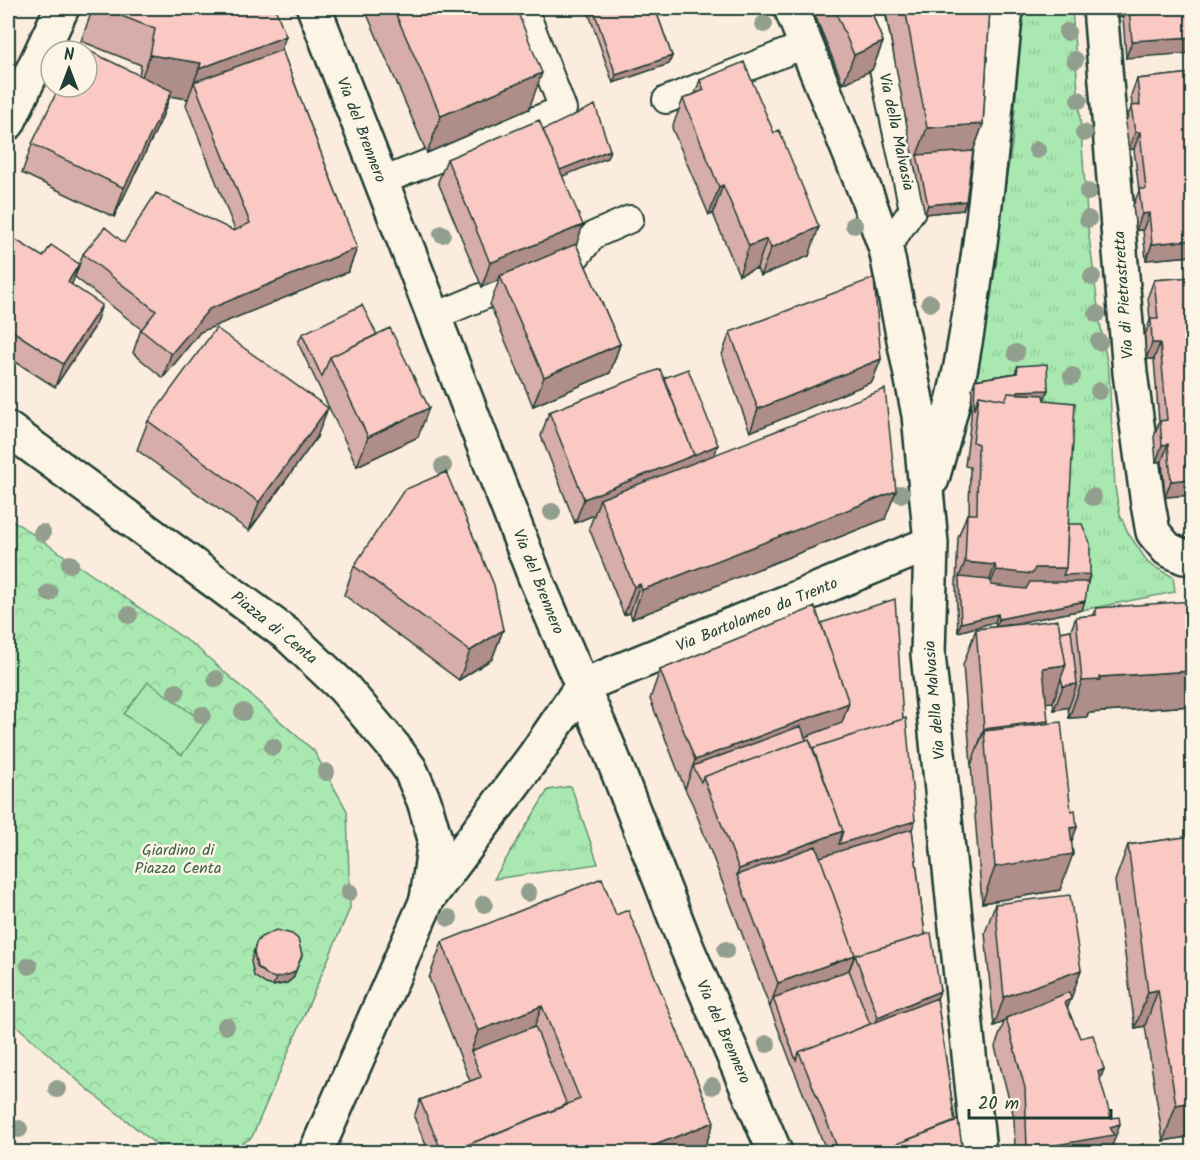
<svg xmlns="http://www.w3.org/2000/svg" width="1200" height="1160" font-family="Kalam,sans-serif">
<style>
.grass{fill:url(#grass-tufts);stroke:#649372;stroke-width:1.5}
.park{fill:url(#park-crowns);stroke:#649372;stroke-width:1.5}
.garden{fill:#a9e9b1;stroke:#649372;stroke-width:1.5}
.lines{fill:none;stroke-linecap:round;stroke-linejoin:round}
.lane-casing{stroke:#1f3d34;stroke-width:30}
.street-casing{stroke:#1f3d34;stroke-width:38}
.secondary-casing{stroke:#1f3d34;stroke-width:38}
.lane{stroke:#fcf5e5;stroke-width:26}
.street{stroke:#fcf5e5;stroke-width:33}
.secondary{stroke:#fcf5e5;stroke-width:33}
.tree{fill:#929e8e}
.wall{fill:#d7ada9;stroke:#1f3d34;stroke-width:1.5}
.shaded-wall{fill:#af8d89;stroke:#1f3d34;stroke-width:1.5}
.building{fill:#fac9c4;stroke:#1f3d34;stroke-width:1.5}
.labels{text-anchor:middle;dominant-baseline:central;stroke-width:5;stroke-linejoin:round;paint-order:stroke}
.street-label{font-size:16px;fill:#1f3d34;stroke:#fcf5e5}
.park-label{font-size:16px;fill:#3b5f4d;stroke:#fcf5e5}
</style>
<defs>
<pattern id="grass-tufts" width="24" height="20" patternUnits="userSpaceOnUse" patternTransform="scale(1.5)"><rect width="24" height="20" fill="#a9e9b1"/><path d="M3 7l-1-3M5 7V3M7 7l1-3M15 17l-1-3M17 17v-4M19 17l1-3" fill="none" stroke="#91c999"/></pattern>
<pattern id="park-crowns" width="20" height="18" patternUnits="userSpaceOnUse" patternTransform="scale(1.5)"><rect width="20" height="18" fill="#a9e9b1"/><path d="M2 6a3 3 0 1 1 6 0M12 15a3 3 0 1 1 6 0" fill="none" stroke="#91c999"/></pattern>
</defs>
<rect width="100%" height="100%" fill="#fcecde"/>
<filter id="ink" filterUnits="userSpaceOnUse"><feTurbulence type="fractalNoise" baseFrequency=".0167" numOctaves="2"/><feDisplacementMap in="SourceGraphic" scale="12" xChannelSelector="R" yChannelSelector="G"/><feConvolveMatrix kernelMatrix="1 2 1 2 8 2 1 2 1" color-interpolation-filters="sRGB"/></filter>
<g filter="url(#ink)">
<path class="grass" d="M1023,8h49l16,220 12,95 9,50 6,115 5,27 8,18 21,31 24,13 2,15 -93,18 2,-19 -112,-202 40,-245z
M571,786l27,78 -104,15 54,-89z"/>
<path class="park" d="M8,517l187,129 119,105 33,60 3,97 -98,229 -21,15h-62l-7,-3 -77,-62 -77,-69z"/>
<path class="garden" d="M148,682l57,41 -23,32 -58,-41z"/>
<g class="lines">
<defs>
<path id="lane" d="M870,8l43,201 -27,40
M666,100l141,-56
M380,182l183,-73 -39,-101
M433,317l142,-59 19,-23 36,-16"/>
<path id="street" d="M791,8l76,188 19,53 33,166 12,128 -3,111 51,498
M1100,8l30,365 18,131 5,28 14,17 17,8h8
M8,429l280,206 56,53 50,59 16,22 14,32 11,38 -8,61
M932,479c11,-39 23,-79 30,-119 21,-117 32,-235 44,-352
M582,686l349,-143"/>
<path id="secondary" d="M314,8l221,569 73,169 79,202 88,204
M8,123l54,-115
M316,1152l111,-252 108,-145 47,-69"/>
</defs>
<use href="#lane" class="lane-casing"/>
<use href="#street" class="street-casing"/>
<use href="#secondary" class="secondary-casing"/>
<use href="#lane" class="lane"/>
<use href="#street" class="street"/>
<use href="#secondary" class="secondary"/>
</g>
<g class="tree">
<circle cx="764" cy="24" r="9"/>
<circle cx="1067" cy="32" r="9"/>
<circle cx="1075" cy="60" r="9"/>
<circle cx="1079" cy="100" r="9"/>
<circle cx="1084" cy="133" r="9"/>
<circle cx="1037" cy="150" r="9"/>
<circle cx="1088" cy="192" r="9"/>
<circle cx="1088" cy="219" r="9"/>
<circle cx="854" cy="225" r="9"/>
<circle cx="442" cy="234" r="9"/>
<circle cx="1092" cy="277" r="9"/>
<circle cx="930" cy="303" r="9"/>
<circle cx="1097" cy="314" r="9"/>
<circle cx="1099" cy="342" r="9"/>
<circle cx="1016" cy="353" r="9"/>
<circle cx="1072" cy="376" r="9"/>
<circle cx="1099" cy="391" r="9"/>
<circle cx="443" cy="466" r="9"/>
<circle cx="901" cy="494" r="9"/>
<circle cx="1093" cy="497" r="9"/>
<circle cx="552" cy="512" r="9"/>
<circle cx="42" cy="533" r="9"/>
<circle cx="70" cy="564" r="9"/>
<circle cx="49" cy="593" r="9"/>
<circle cx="129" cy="615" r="9"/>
<circle cx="216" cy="679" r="9"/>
<circle cx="176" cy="692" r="9"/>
<circle cx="243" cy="712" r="9"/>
<circle cx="202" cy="715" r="9"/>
<circle cx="273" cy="747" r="9"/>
<circle cx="326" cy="772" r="9"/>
<circle cx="349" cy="892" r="9"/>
<circle cx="528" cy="893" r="9"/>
<circle cx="484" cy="904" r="9"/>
<circle cx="449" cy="918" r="9"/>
<circle cx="726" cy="950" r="9"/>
<circle cx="29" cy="966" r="9"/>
<circle cx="226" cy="1026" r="9"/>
<circle cx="767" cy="1044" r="9"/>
<circle cx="712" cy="1086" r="9"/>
<circle cx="57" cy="1089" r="9"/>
<circle cx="19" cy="1129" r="9"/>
</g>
<path class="wall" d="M93,8h182l7,42 75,198 -9,24 -148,60 -37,46 -30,-25 8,-24 -66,-52 8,-23 41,-11 111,-13 -49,-125 2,-6 -18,-3 -9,24 -47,97 -92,-44 10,-29 107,-69 2,-10 -60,-24z
M370,8h146l13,101 -102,44 -60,-139z
M587,8h68l17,48 -3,8 -56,19z
M812,8h58l13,34 -11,28 -29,14z
M885,8h105l-7,116 -10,27 -7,50 -3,9 -38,4 -11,-50z
M1116,8h76l-66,50 -3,-41h-7z
M1192,73v183l-46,4 -3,-30h-7l-3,-24 6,-15 -5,-42h-5l-4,-26 7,-17 -1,-11 6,-16z
M700,80l109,176 -49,20 -3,-8 -18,7 -26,-61 -4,1 -37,-87 11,-29 12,-5z
M543,130l67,20 -3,8 -45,18 14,68 44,100 -10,29 -77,33 -43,-101 9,-25 -17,7 -44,-105 9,-23z
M8,235l64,50 22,43 -39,59 -47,-30z
M1192,277v218l-27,2 -3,-36 -6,1 -2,-25 5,-15 -5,-63h-8l-1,-23 5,-16 -2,-24 6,-16z
M730,332l151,27 -9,23 -122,50 -28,-77z
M302,334l75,1 41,102 -61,29 -59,-123z
M1018,366l27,32h-1l24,126 22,50 -2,8 -6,28 -82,16 60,6 11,-2 5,-13 17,-1 3,-8 94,98 -102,7 -1,4 -18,1 -1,-11 -14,3 -1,-9 -7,1v22l25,87 6,16 -6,15 -11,48 -78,13 -19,-238 13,-36 20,-2 -1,-5 -37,10 -2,-47 2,-47 9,-24h2l1,-47 -5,-1 6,-48 1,-29 3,-9 40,-7z
M664,378l50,77 171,64 -253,100 -2,-6 -6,2 -35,-87 5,-13 -19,8 -34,-87 8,-24z
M148,421l169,16 -68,94 -112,-81z
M354,566l149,64 -11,29 -33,21 -115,-85z
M821,623l82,96 9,110 13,106 15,56 -3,7 18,124 8,30h-136l-34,-84 -100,-263 -8,-16 -35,-90 10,-29z
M1192,836v300l-29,5 -18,-115 -10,2 -20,-147 13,-36z
M995,904l86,66 -14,38 13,30 24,31 -4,10 10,73h-95l-1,-35 -19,-70 9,-25 -10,4 -9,-93z
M616,915l98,207 -10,27 1,3h-276l-15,-35 6,-17 50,-19 -41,-103 13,-36z
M256,943l46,12 -9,23 -6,5 -14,3 -7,-2 -12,-8 -3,-15z"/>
<path class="shaded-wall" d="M11,8h4l-7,15v-8z
M1120,8h6l-3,9h-7z
M286,36l-13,37 -79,9 5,-13z
M1192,37v16l-66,5 6,-17z
M883,42l-11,28 -29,14 11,-29z
M150,55l51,8 -13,36 -18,-3 -9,24 -47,97 10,-29 12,-96z
M672,56l-3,8 -56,19 3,-8z
M542,73l-13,36 -102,44 14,-37z
M983,124l-13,36 -53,-5 10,-27z
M1135,132h5l-6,17h-5z
M610,150l-3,8 -51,21 3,-9z
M723,185l-10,29 -4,1 10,-28z
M966,201l-3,9 -38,4 3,-9z
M1149,213l-6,17h-7l6,-16z
M583,225l-8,24 -75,27 -1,4 -17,7 8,-24z
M819,227l-10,29 -49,20 11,-28z
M767,239l-10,29 -18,7 10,-29z
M1192,240v16l-46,4 6,-16z
M357,248l-9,24 -148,60 -37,46 8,-24 38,-45z
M79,264l-8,23 -3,-5z
M102,305l-8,23 -39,59 8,-23z
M1152,343h8l-6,16h-8z
M620,344l-10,29 -77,33 11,-29z
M881,359l-9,23 -122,50 8,-23z
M1048,390l-3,8 -31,1 4,-8z
M328,408l-11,29 -68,94 10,-29z
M429,408l-11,29 -61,29 11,-29z
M1168,444l-6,17 -6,1 6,-17z
M718,445l-6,17 -112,37 -6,16 -19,8 9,-24z
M1192,479v16l-27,2 6,-16z
M896,491l-11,28 -253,100 10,-29z
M965,562l30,3 -8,23 -28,-11z
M1035,568h31l24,6 -6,17 -97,2 9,-23z
M640,584l-10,29 -6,2 10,-28z
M1085,601l-3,9 -86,17 3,-8z
M998,614l-3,8 -37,10 3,-9z
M503,630l-11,29 -33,21 11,-29z
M1066,665l-13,37 -23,2 13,-36z
M1192,671v29l-2,6 -102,7 -1,4 -18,1 13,-37 18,-4z
M1077,684l-8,23 -15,3 9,-24z
M849,703l-10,29 -136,45 -10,-11 -8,23 10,-29z
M1048,721l-14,36 -50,-26 -13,34 13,-36z
M915,821l-6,17 -172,37 2,-6 104,-38z
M1077,827l-10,28 6,-1 -13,36 -78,13 13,-36 75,-39z
M302,955l-9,23 -6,5 -14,3 3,-8z
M855,955l-9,23 -73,20 -3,9 8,-24z
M1081,970l-10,29 -65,19 -2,4 -10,4 10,-29z
M1158,990l-13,36 -10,2 13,-36z
M940,991l-9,24 -61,25 8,-23z
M1071,999l-11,29 5,-26z
M542,1006l-13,36 -58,9 7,-20z
M1104,1069l-11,29 5,-26z
M1192,1102v34l-29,5 13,-36z
M714,1122l-11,30h-66z
M1120,1124l-10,28h-84l1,-2z"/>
<path class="building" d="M8,8h3l-3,7z
M101,8h174l11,28 -87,33 2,-6 -51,-8 5,-26z
M393,8h123l26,65 -101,43z
M593,8h62l17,48 -56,19z
M834,8h36l13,34 -29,13z
M905,8h85l-7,116 -56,4z
M1129,8h63v29l-60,4z
M79,46l93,45 -48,97 -92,-44 27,-57h28v-36h-10z
M282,50l75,198 -148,61 -38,45 -30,-24 15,-19 -73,-57 22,-27 19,16 32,-50 78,38 16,-8 -56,-141z
M744,62l30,71 5,-3 40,97 -48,21 -4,-9 -18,7 -26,-61 -4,2 -36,-88 21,-9 -4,-10z
M1192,73v167l-40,4 -3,-31 -7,1 -3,-25h7l-6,-57h-5l-4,-26 9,-1 -3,-26z
M595,105l15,45 -50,20 -17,-40z
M539,120l44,105 -93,38 -43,-104z
M973,151l-7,50 -38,4 -11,-50z
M8,235l35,22 8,-12 28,19 -11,18 34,23 -39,59 -55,-36z
M576,244l44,100 -76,33 -44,-101z
M1192,277v202l-21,2 -3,-37 -6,1 -2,-24 7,-1 -7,-77h-8l-1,-24h7l-4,-39z
M874,278l7,81 -123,50 -28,-77z
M362,305l15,30 -47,22 -8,20 -20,-43z
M216,328l112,80 -69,94 -111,-81z
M390,328l39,80 -61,29 -38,-80z
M1047,364l1,26 -30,1v3l-10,-1 -3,7 -26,-5 -5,15 1,-30 42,-7 1,-7z
M660,369l34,86 -110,44 -35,-87z
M688,369l30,76 -24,10 -30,-77z
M885,389l11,102 -254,99 -2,-6 -6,3 -34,-88z
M1008,393l35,2 1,5 31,3 -9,165h-31l-3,6 -36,-4 -1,-5 -30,-3 2,-48h10l1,-70 -5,-2 6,-47 26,5z
M446,472l48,113 9,45 -33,21 -116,-85 50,-76z
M1068,524h14l8,19v31l-27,1 3,-7z
M959,577l31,3 1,5 35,4 4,-7h58l-3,19 -86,18 -1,-5 -37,9z
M895,599l8,120 -90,29 -4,-9 -3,1 -1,-3 37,-14 7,-20 -28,-80z
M1192,601v70l-92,6v3l-18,1 -6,-64 20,-2v-7z
M815,607l34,96 -154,57 -35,-90z
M1058,620l8,45 -23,3 5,53 -64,8 -8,-100z
M1071,630l6,54 -14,2 -2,-8 5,-13 -6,-33z
M906,718l9,103 -76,23 4,-13 -30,-83z
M1061,722l10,89 4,-1 2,17 -7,1 3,26 -78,13 -11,-136z
M801,726l5,14 -103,37 -2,5 -8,-16z
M809,739l34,92 -104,38 -36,-92z
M912,829l13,106 -70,20 -6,15 6,-15 -35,-98z
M1192,836v266l-16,3 -18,-115 -10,2 -20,-147z
M816,846l39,109 -77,28 -41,-108z
M602,878l14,37 12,-5 86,212 -77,30h-187l130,-53 -38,-93 -64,25 -36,-89z
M1070,895l11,75 -77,27 -9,-93z
M276,930l16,4 6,5 4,16 -6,15 -5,4 -15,4 -7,-2 -12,-9 -3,-15 2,-9 5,-6z
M931,933l9,58 -62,26 -23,-62z
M849,970l21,54 -71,28 -3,8 -23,-62z
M1069,992l2,7 -6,3 15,36 13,-3 11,34 -6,3 13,46 8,-1 1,7 -10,3 4,8 -87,15 -2,-62 -19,-70z
M937,998l18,124 -79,30h-37l-40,-100z
M535,1026l32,79 -117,47h-8l-22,-52 61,-23 -10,-26z
M958,1120l5,32h-87z
M1143,1144l4,8h-23z
M704,1149l1,3h-9z"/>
</g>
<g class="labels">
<g class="street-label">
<text transform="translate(361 130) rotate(69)">Via del Brennero</text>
<text transform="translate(896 132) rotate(78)">Via della Malvasia</text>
<text transform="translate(1124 295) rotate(-94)">Via di Pietrastretta</text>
<text transform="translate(538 582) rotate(68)">Via del Brennero</text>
<text transform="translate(757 615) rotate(-22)">Via Bartolameo da Trento</text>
<text transform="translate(274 628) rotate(39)">Piazza di Centa</text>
<text transform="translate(935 700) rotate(-95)">Via della Malvasia</text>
<text transform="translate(723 1032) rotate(66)">Via del Brennero</text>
</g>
<g class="park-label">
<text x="178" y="850">Giardino di<tspan x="178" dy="18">Piazza Centa</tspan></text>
</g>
</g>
<rect width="1200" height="1160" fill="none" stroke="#fcf5e5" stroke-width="30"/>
<rect x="15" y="15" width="1170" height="1130" fill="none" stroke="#1f3d34" stroke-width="2" filter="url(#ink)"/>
<g transform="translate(69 69)"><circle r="28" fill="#fcf5e5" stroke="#a4ab9e" stroke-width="1.5"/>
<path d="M0-4.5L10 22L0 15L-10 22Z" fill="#1f3d34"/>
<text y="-9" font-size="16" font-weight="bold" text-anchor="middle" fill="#1f3d34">N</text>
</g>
<path d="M969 1109v9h142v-9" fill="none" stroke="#1f3d34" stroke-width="3"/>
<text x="978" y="1109" font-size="18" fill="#1f3d34" stroke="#fcf5e5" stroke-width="4.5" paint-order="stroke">20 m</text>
</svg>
